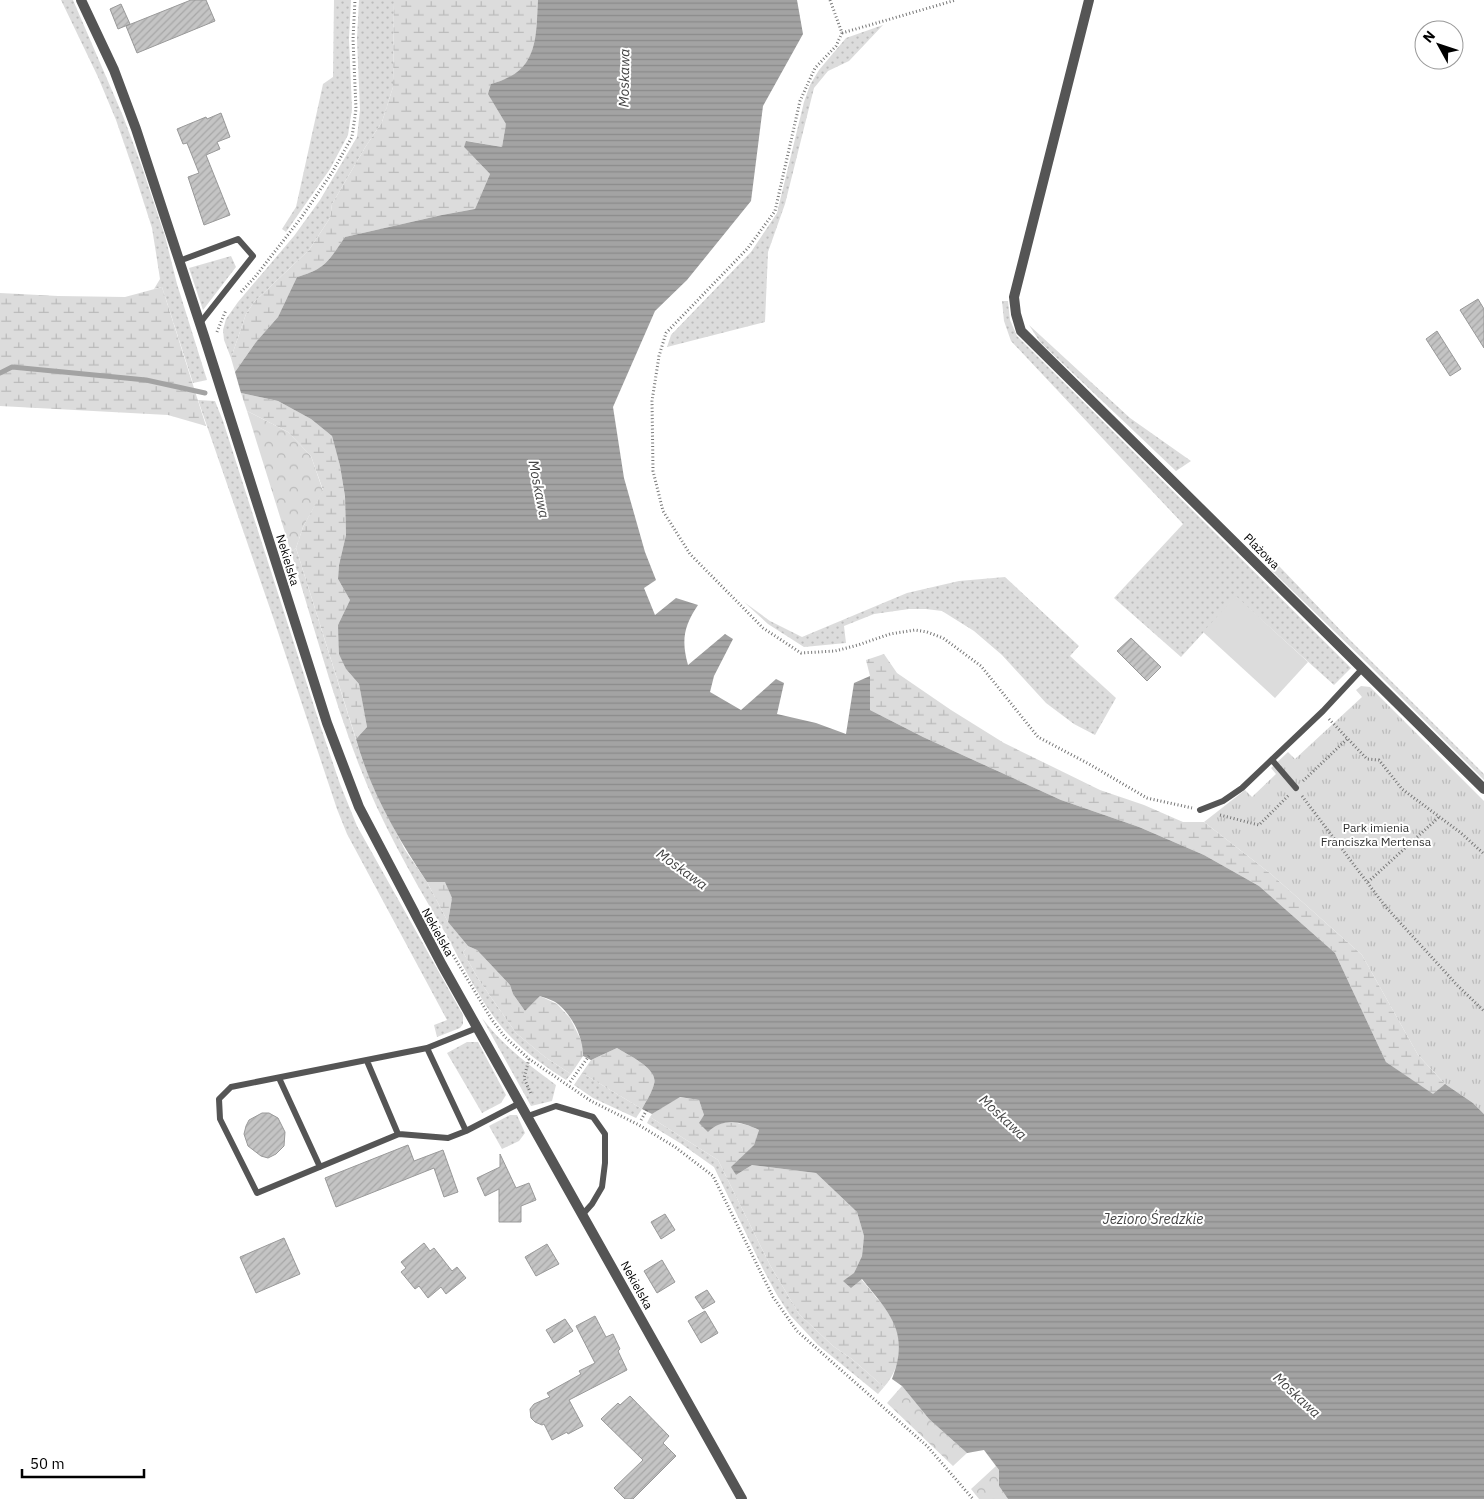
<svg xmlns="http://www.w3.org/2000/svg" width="1484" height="1499" font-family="'IBM Plex Sans',sans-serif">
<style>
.grass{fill:url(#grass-dots)}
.forest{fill:url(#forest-crowns)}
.wetland{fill:url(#wetland-marsh)}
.park{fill:url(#park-tufts)}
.pitch{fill:#dcdcdc}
.water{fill:url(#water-rules)}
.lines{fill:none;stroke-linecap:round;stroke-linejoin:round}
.stream{stroke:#a3a3a3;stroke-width:5}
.building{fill:url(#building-hatch);stroke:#999}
.path{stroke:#777;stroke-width:3;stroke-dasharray:1 2.5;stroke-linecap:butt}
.service{stroke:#555;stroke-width:6}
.minor{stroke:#555;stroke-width:10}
.tertiary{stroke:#555;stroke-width:10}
.labels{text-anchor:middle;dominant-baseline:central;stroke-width:4;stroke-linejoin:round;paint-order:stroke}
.street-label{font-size:12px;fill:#000;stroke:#fff}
.park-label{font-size:12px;fill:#333;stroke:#fff}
.water-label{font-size:14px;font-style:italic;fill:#444;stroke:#fff}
</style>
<defs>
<pattern id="grass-dots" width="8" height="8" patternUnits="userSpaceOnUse" patternTransform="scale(1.25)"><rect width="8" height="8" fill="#dcdcdc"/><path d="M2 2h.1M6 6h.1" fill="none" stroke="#bbb" stroke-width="1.8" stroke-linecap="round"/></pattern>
<pattern id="forest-crowns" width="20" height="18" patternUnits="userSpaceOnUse" patternTransform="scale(1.25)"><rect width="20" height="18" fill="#dcdcdc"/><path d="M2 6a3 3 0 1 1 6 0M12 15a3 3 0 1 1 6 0" fill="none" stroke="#bbb"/></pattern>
<pattern id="wetland-marsh" width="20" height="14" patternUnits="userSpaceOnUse" patternTransform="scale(1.25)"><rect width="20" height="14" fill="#dcdcdc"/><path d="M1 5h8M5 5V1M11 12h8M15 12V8" fill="none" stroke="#bbb"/></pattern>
<pattern id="park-tufts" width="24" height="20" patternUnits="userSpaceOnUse" patternTransform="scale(1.25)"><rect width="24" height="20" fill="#dcdcdc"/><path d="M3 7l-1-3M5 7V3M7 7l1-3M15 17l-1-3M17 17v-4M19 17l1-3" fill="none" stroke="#bbb"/></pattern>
<pattern id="water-rules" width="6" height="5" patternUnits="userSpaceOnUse" patternTransform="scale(1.25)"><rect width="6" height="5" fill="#a3a3a3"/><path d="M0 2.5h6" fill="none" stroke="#8b8b8b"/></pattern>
<pattern id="building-hatch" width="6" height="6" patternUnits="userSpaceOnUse" patternTransform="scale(1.25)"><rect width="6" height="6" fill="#c4c4c4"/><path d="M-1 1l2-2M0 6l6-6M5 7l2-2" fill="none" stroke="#a7a7a7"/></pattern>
</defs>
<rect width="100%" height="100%" fill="#fff"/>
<path class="grass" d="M61,0h12l50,116 19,51 23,69 12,48 30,96 -14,3 -31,-96 -8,2 6,-10 -4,-26 -4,-25 -17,-53 -19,-55 -18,-43z
M334,0h17l-2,39 3,70 -4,26 -18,34 -44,63 -4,-3 14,-22 27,-123 10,-7z
M359,0h35l-1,87 -11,35 -16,24 -34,58 -2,14 -21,32 -55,52 -8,12 -15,44 -7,-18 -1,-10 3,-11 12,-17 56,-66 26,-36 37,-63 3,-27 -3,-71z
M883,25l-34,36 -21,10 -14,17 -29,116 -17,48 -3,70 -98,25 4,-12 80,-83 26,-39 27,-111 6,-17 9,-15 27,-32z
M231,256l5,11 -33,43 -14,-42z
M1002,301h6l2,19 7,16 334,332 -17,17 -98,-88 -55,60 -67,-59 69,-74 -172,-183 -7,-20z
M1029,325l101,93 61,43 -15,10 -136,-129z
M198,400l17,1 8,20 97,304 20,59 17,42 106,189v9l-3,4 -23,9 -3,-12 13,-5 -100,-186 -10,-25 -62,-186z
M296,548l66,211 11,27 32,64 22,32 21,40 20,24 -5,6 16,28 37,53 29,24 26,17 -5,6c-20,-13 -39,-26 -56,-44 -28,-28 -50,-78 -70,-112 -30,-51 -60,-104 -81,-159 -27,-70 -46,-142 -68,-213z
M1279,566l69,72 136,136v6l-118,-118 -95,-92z
M1005,577l74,69 -9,10 46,42 -21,37 -21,-11 -28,-21 -44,-48 -28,-24 -32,-20 -16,-2h-17l-35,5 -30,12 2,17 -42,4 -36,-23 -24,-22 26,19 32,16 105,-44 52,-12z
M482,1018c21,28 46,46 74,67l-4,16 -21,5z
M467,1042h11l28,53 -5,8 -19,10 -35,-60z
M582,1073l60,36 -6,9 -43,-20 -19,-13z
M510,1115h7l8,18 -6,8 -17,8 -13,-23z
M650,1117l68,43 52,105 29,49 34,32 19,13 32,28 -6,7 -60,-49 -28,-30 -13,-20 -14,-26 -49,-102 -34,-24 -33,-20z"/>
<path class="forest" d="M247,411l41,21 23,24 12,35 -20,36 -7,21 -5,4z
M902,1386l27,33 38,34 -14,13 -66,-63z
M996,1466l3,4v16l9,13h-29l-8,-10z"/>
<path class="wetland" d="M394,0h144c-2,28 1,63 -28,77 -6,3 -13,5 -19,7l15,40 -4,23 -35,-6 -3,6 26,27 -15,35 -33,6 -97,22c-16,23 -19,32 -48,40l-19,40 -22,25 -21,30 -4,-14 15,-44 8,-12 55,-52 21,-32 2,-14 34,-58 16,-24 11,-35z
M162,287l44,139 -38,-11 -168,-9v-113l58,3 67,1z
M241,393l37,8 33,18 21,17 8,30 5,30 1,39 -7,30 -1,14 12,21 -12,25 8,44 13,15 8,43 -11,12 -60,-191 7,-21 20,-37 -12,-34 -23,-24 -41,-21z
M884,654l13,19 54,37 53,33 96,47 44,15 39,17h21l67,52 91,81 56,100 27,29 -12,11 -47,-33 -51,-109 -76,-67 -55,-31 -65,-28 -78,-27 -138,-63 -53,-27v-34l-4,-16z
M445,881l7,17 -4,24 -21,-40z
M468,946l9,4 33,35 3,9 12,17 15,-15 17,8 13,14 14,28 -1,10 -12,18 -26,-17 -29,-24 -37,-53 -16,-28z
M617,1048c11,7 42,21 37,36 -2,9 -8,17 -12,25l-60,-36 9,-13z
M679,1097l20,3 5,15 11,10c15,-5 29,-2 44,5l-5,15 -22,22 4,8 16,-10 64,8 41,39 7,24 -2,20 -8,17c8,6 14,14 21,23 5,6 11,12 15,18 14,24 12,53 -6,73l-32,-28 -19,-13 -34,-32 -29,-49 -52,-105 -68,-43 2,-3z"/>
<path class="park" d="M1361,686l9,1 114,114v313l-11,-11 -28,-19 -27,-29 -56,-100 -91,-81 -67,-52 41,-32 7,7 24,-23 -5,-6 17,-16 7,7 67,-62 -6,-7z"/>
<path class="pitch" d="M1236,596l72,66 -33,36 -72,-66z"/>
<path class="water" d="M538,0h259l6,34 -40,72 -12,95 -64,79 -32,31 -42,96 11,71 21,74 11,28 -12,8 11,27 21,-17 22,7c-14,21 -17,35 -10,60l37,-31 8,5 -19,37 -4,16 31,18 35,-31 8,4 -7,31 39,9 30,11 8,-51 16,-7v34l53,27 138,63 78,27 65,28 55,31 76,67 51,109 47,32 12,-10 28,19 11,11v385h-476l-9,-13v-16l-15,-20 -17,3 -38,-34 -27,-33 -10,-7c18,-47 -2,-65 -30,-100l-11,9 -8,-7 11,-8 8,-17 2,-20 -7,-24 -41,-39 -64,-8 -16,10 -5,-8 23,-22 5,-15c-17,-8 -36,-13 -51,2l-9,-9 5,-8 -5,-15 -19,-3 -28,17 -10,-5c4,-8 10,-16 12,-25 5,-15 -26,-29 -37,-36l-26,12 -8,-4c1,-17 -11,-41 -25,-52 -5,-4 -13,-6 -18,-8l-15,15 -12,-17 -3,-9 -33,-35 -9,-4 -20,-24 4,-24 -7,-16h-18c-29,-43 -57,-92 -71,-143l11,-12 -8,-43 -13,-15 -7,-15 -1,-29 12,-25 -12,-21 1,-14 7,-30 -1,-39 -5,-30 -8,-30 -21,-17 -33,-18 -37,-8 -6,-21 21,-30 22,-25 19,-40c29,-8 32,-17 48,-40l97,-22 33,-6 15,-35 -26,-27 2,-6 36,6 4,-23 -18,-30 3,-10c6,-2 13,-4 18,-7 30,-14 27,-49 29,-77z"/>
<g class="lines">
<path class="stream" d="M0,373l12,-6 134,13 59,13"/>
</g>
<path class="building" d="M191,0h15l9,21 -78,32 -11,-27z
M121,4l9,20 -12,5 -8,-20z
M221,113l9,24 -13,5 3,7 -14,6 24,60 -26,10 -16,-48 11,-4 -12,-30 -4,1 -6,-15 29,-12 1,2z
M1478,299l6,10v39l-24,-38z
M1437,331l24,38 -11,7 -24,-37z
M1131,638l30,29 -14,14 -30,-30z
M262,1113h7l9,5 7,14 -1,14 -8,8 -8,4 -7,-2 -13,-10 -4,-12 2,-8 3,-6z
M408,1145l6,16 29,-11 15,42 -14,5 -10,-29 -98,39 -11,-29z
M500,1154l16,34 13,-5 7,17 -15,6v16h-22v-33l-14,7 -8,-18 23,-11z
M665,1214l10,16 -14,9 -10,-17z
M284,1238l16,36 -44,19 -16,-36z
M424,1243l6,8 4,-3 18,23 5,-4 9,11 -20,16 -5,-7 -13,11 -9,-12 -4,3 -14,-17 5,-4 -5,-6z
M547,1244l12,20 -23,12 -11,-19z
M662,1260l13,22 -18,11 -13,-22z
M707,1290l8,12 -12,7 -8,-12z
M705,1311l13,22 -17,10 -13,-22z
M595,1316l11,21 7,-3 7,15 -2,2 9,19 -58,30 14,26 -15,8 -1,-2 -15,8 -8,-16 -2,1 -7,-3 -4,-4 -1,-9 4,-5 16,-7 -3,-4 34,-19 -2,-3 16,-8 -19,-37z
M565,1319l8,12 -19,12 -8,-13z
M630,1396l39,40 -6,7 13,13 -43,43h-8l-11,-11 29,-28 -42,-41 17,-16 2,2z"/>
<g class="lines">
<path class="path" d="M830,0l12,33 -6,13 -21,22 -15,33 -25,110 -27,37 -82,85 -7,23 -7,45 1,70 10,40 27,43 73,74 38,25 34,-2 23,-6 32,-11 25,-4 12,2 16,6 38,28 57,71 51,27 58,34 45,10
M842,33l114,-33
M241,292l14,-15 46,-59 32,-47 19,-34 4,-28 -3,-70 2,-39
M217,332l9,-22
M1329,719l38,40 12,1 23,29 59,44 23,21
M1303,781l44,-42
M1302,796l83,110 72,79 27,26
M1220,815l39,10 30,-30
M1368,882l71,-65
M453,955l39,65 13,17 24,22 62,42 48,24 36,22 38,29 60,121 24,34 130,115 46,53
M529,1059l-5,19 7,16
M570,1082l19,-26
M641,1120l7,-12"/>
<path class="service" d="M179,261l59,-22 15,17 -53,67
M1272,760l24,28
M1200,810l23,-9 19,-13 81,-77 40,-43
M477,1028l-50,20 -196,39 -12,12 1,20 37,74 142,-59 49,4 18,-7 54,-28
M427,1048l39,83
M367,1061l31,73
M279,1078l41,89
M528,1116l28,-10 37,11 12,17v29l-3,24 -10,17 -9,10"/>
<path class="minor" d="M1089,0l-75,297 2,17 5,17 463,458"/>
<path class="tertiary" d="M81,0l33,70 22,59 68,207 123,387 32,84 83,158 300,534"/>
</g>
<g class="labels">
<g class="street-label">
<text transform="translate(1262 551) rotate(45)">Plażowa</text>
<text transform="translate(288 560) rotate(73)">Nekielska</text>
<text transform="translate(438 932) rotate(61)">Nekielska</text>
<text transform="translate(637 1285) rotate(61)">Nekielska</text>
</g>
<g class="park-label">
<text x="1376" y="827">Park imienia<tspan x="1376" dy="14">Franciszka Mertensa</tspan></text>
</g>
<g class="water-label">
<text transform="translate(624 78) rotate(-89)">Moskawa</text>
<text transform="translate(539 489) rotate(79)">Moskawa</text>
<text transform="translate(682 869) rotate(36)">Moskawa</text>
<text transform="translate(1003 1117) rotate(43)">Moskawa</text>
<text x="1153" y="1219">Jezioro Średzkie</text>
<text transform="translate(1297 1395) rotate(43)">Moskawa</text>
</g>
</g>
<g transform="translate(1439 45) rotate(310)"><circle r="24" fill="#ffffff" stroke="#999999"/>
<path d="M0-4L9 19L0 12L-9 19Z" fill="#000000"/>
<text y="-8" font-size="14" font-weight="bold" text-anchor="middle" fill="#000000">N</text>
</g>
<path d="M22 1469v8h122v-8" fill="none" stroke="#000000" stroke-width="2.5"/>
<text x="30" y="1469" font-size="15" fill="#000000" stroke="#ffffff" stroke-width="4" paint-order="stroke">50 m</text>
</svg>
